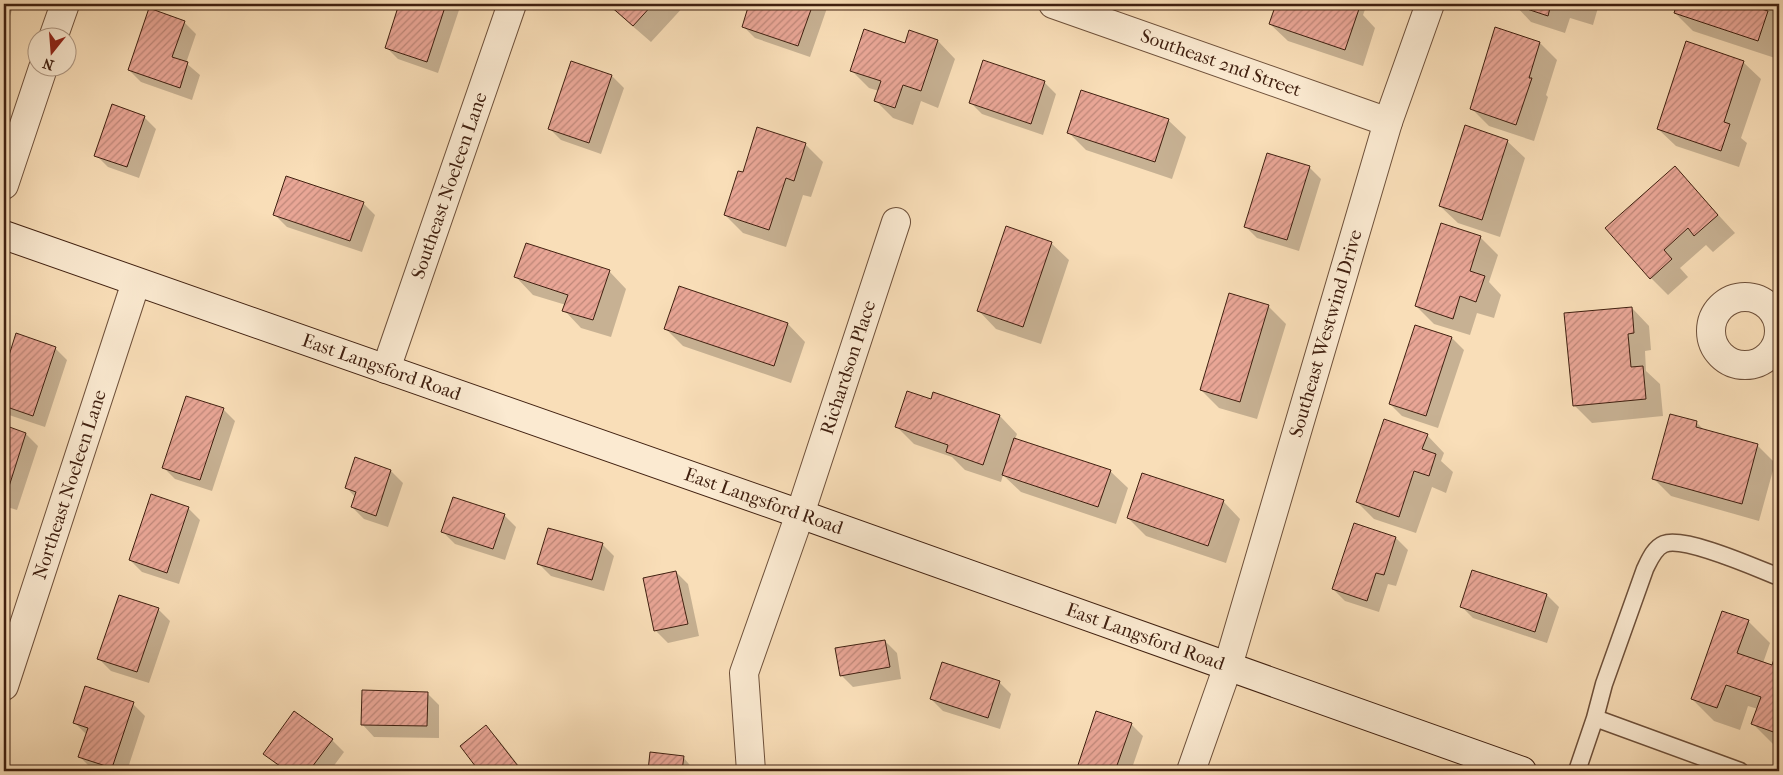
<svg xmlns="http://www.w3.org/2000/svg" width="1783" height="775" font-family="'IM FELL French Canon',serif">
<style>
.shadow{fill:#0003}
.building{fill:url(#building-hatch);stroke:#402010}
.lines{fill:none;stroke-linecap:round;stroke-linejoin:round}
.lane-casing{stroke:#6e503a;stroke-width:19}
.street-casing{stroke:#6e503a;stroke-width:30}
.secondary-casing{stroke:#402010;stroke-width:30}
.lane{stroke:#fbead1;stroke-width:16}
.street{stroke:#fbead1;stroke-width:28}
.secondary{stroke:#fbead1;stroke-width:28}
.labels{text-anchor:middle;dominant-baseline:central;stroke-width:4;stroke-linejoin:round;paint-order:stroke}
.street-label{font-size:19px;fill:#402010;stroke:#fbead1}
</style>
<defs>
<pattern id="building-hatch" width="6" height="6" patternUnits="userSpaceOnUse" patternTransform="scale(1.25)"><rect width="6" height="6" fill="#e9a696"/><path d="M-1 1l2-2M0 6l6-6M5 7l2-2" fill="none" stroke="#be8779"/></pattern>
</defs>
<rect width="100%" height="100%" fill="#f9deb8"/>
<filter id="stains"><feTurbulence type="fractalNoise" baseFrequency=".004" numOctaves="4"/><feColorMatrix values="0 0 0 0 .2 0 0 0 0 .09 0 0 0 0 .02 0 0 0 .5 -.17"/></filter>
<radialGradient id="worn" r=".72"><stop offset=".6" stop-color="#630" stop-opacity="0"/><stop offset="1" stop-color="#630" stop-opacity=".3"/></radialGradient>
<path class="shadow" d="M4,4h10l-10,30z
M176,4h24l-2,6z
M401,4h51l7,6 -21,63 -40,-14 -12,-12z
M607,4h79l-35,38z
M751,4h72l4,4 -17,49 -55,-19 -12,-12z
M1277,4h90l-4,11 12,13 -12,38 -75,-25 -18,-17z
M1514,4h85l-6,21 -23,-7 -5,15 -34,-11z
M1678,4h101l-2,18 2,2v22l-4,12 -82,-27 -18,-18z
M184,22l12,12 -10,29 14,12 -8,25 -51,-18 -12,-12z
M938,41l17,18 -17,49 -17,-7 -8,24 -20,-7 -17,-17 3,-10 -10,-3 -18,-18 55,-26z
M1540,43l17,17 -11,35 2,2 -14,44 -45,-15 -17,-17z
M1743,62l18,17 -20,59 6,5 -8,24 -63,-21 -18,-17z
M612,76l12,12 -23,66 -40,-14 -12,-12z
M1044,82l12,12 -13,41 -61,-21 -12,-12z
M144,117l12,12 -17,49 -31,-11 -12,-12z
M1168,120l18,17 -14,42 -86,-29 -18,-18z
M1507,141l18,17 -25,79 -42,-14 -18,-17z
M805,144l18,18 -12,35 -8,-2 -17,52 -43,-14 -18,-18 19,-41z
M1309,167l12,12 -22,72 -42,-13 -12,-12z
M1675,168l60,65 -22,19 -7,-7 -26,23 8,9 -20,18 -17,-17z
M363,203l12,12 -13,37 -75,-25 -12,-12z
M1480,237l18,18 -9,27 12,13 -7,23 -17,-5 -7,22 -36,-11 -18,-18z
M1051,243l18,17 -28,84 -45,-15 -17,-18z
M609,271l17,18 -15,48 -30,-9 -17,-18 2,-5 -33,-10 -17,-18z
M680,288l108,36 17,18 -14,41 -108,-37 -17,-17z
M1268,306l18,18 -29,95 -38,-11 -18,-18z
M1632,308l17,18 2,24 -6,1 1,20 14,13 3,32 -71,7 -18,-18z
M1452,338l12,12 -26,78 -36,-12 -12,-12z
M55,348l12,12 -22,67 -39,-13 -2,-2v-46z
M934,394l66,22 17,18 -2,5 95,32 18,17 -12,36 -95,-32 -18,-17 -2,7 -36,-12 -13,-13 -38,-13 -18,-18 36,-25z
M223,409l12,12 -23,70 -37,-12 -12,-12z
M1697,423l8,8 53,15 17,17 -16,58 -88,-25 -17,-17z
M4,427l22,7 12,12 -21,64 -13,-4z
M1427,435l17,18 -3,8 12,11 -7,21 -14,-6 -16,46 -42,-14 -17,-17z
M356,459l35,12 12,12 -15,44 -24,-8 -12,-12 3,-10 -9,-10z
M1223,501l17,18 -14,44 -80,-27 -18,-18z
M188,508l12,12 -21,64 -37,-12 -12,-12z
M504,515l12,12 -11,33 -50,-16 -12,-12z
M1355,524l41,14 12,12 -12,36 -8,-2 -9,28 -34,-11 -12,-12z
M602,544l12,12 -10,35 -53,-15 -12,-12z
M1473,571l74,24 12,12 -12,36 -74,-25 -12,-12z
M676,572l12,12 11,52 -31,7 -12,-12 -12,-52z
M158,609l12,12 -21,62 -38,-12 -12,-12z
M1748,621l22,22 -7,20 10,3 6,-18v99l-4,-1 -22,-22 5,-15 -10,-3 -8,24 -26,-9 -22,-22z
M885,641l12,12 4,26 -48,8 -12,-12z
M999,682l12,12 -11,35 -57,-18 -12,-12z
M427,693l12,12v33l-65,-1 -12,-13z
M133,704l12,12 -18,55h-27l-9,-3 -12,-12 8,-21 -13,-13z
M1097,712l34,12 12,12 -12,35h-54z
M486,727l12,12 25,32h-42l-20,-25z
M332,740l12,12 -14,19h-46l-19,-17z
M651,754l32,3 12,14h-45z"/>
<path class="building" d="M399,4h47l-19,58 -42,-14z
M608,4h45l-20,22z
M749,4h64l-15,42 -56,-19z
M1276,4h68l15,5 -14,41 -76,-26z
M1512,4h39l-3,12z
M1677,4h83l-2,4 10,3 -10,30 -84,-28z
M149,8l36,13 -13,36 16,5 -8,26 -52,-18z
M1495,27l45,15 -11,36h3l-16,47 -46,-16z
M864,29l41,14 4,-13 29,10 -17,51 -18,-6 -8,23 -21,-7 7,-20 -31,-10z
M1686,41l58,20 -20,61 6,2 -9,27 -64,-22z
M983,60l62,21 -14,43 -62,-21z
M571,61l41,14 -23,68 -41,-14z
M1081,90l88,29 -14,43 -88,-29z
M112,104l33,12 -18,51 -33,-11z
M1465,125l43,15 -26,80 -43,-14z
M757,127l49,16 -12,38 -8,-3 -17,52 -45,-15 14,-44 5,1z
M1267,153l43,13 -23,74 -43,-13z
M1675,166l43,49 -24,21 -6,-8 -24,22 8,9 -22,20 -45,-51z
M286,176l78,26 -14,39 -77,-26z
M1441,223l40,13 -11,35 15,5 -9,26 -16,-6 -7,23 -38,-13z
M1006,226l46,16 -29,85 -46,-16z
M526,243l84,27 -17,50 -31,-9 6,-16 -54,-18z
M679,286l109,37 -14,43 -110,-37z
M1229,293l40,12 -29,97 -40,-12z
M1632,307l2,26 -6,1 3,33 12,-1 3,33 -73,7 -9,-93z
M1415,325l37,12 -26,79 -37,-12z
M16,333l40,14 -23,69 -29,-10v-41h2z
M907,391l24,8 2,-7 67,23 -17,50 -37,-13 2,-7 -53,-18z
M186,396l38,12 -24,72 -38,-12z
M1670,414l27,7 -1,6 62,17 -16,60 -90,-25z
M1384,419l44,15 -6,15 14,5 -7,22 -15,-5 -15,46 -43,-15z
M4,425l22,8 -21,66 -1,-1z
M1014,438l97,32 -13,37 -96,-32z
M355,457l36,13 -15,46 -25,-9 5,-15 -11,-4z
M1142,473l82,27 -16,46 -81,-28z
M151,494l38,13 -22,66 -38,-13z
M453,497l52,17 -12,35 -52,-17z
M1354,523l42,14 -12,38 -8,-2 -9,28 -35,-12z
M548,528l55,15 -11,37 -55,-16z
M1472,570l75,24 -12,38 -75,-25z
M676,571l12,53 -34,7 -11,-53z
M119,595l40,13 -22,64 -40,-13z
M1722,611l27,9 -12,33 35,12 7,-21v90l-28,-10 10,-27 -35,-12 -9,23 -26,-9z
M885,640l5,27 -50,9 -5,-28z
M942,662l58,19 -12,37 -58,-19z
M85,686l49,16 -22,66 -34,-11 10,-29 -15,-5z
M362,690l66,2 -1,34 -66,-1z
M294,711l39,28 -24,32h-22l-24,-17z
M1096,711l36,12 -17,48h-39z
M486,725l32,41 -8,5h-31l-19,-25z
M650,752l34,4 -2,15h-34z"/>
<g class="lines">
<defs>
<path id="lane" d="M1595,718l9,-34 41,-115c4,-8 9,-21 19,-25 21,-8 92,24 115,33
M1577,771l18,-53 145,53"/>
<g id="street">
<path id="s1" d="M1053,4l335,118"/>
<path d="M53,38l12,-34"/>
<path d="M4,185l39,-117"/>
<circle cx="1745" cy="331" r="34"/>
<path id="s2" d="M386,369l126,-365"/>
<path id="s3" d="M4,686l132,-404"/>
<path id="s4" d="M751,771l-7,-98 56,-159 96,-292"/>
<path id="s5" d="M1191,771l37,-105 160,-544 42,-118"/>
</g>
<g id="secondary">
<path id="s6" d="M4,235l796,279 722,257"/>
</g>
</defs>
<use href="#lane" class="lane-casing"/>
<use href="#street" class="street-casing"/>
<use href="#secondary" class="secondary-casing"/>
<use href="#lane" class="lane"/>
<use href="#street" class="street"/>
<use href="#secondary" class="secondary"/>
</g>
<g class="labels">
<g class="street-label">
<text stroke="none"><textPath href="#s1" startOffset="178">Southeast 2nd Street</textPath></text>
<text stroke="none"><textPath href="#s2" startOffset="194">Southeast Noeleen Lane</textPath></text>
<text stroke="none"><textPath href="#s5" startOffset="458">Southeast Westwind Drive</textPath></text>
<text stroke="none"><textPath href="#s6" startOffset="400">East Langsford Road</textPath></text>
<text stroke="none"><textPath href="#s4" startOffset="421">Richardson Place</textPath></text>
<text stroke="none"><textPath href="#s3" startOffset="212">Northeast Noeleen Lane</textPath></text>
<text stroke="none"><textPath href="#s6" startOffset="805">East Langsford Road</textPath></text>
<text stroke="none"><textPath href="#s6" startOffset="1210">East Langsford Road</textPath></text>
</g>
</g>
<rect width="1783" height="775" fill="none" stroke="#f9deb8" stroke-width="20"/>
<rect x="5" y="5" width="1773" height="765" fill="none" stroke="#402010" stroke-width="2.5"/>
<rect x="10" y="10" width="1763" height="755" fill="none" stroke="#402010"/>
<g transform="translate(52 52) rotate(197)"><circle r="24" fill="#fbead1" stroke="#b09984"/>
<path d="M0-4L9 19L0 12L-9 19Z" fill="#8f2418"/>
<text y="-8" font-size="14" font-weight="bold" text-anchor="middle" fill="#402010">N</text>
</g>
<rect width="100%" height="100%" filter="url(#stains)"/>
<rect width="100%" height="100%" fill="url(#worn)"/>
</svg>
